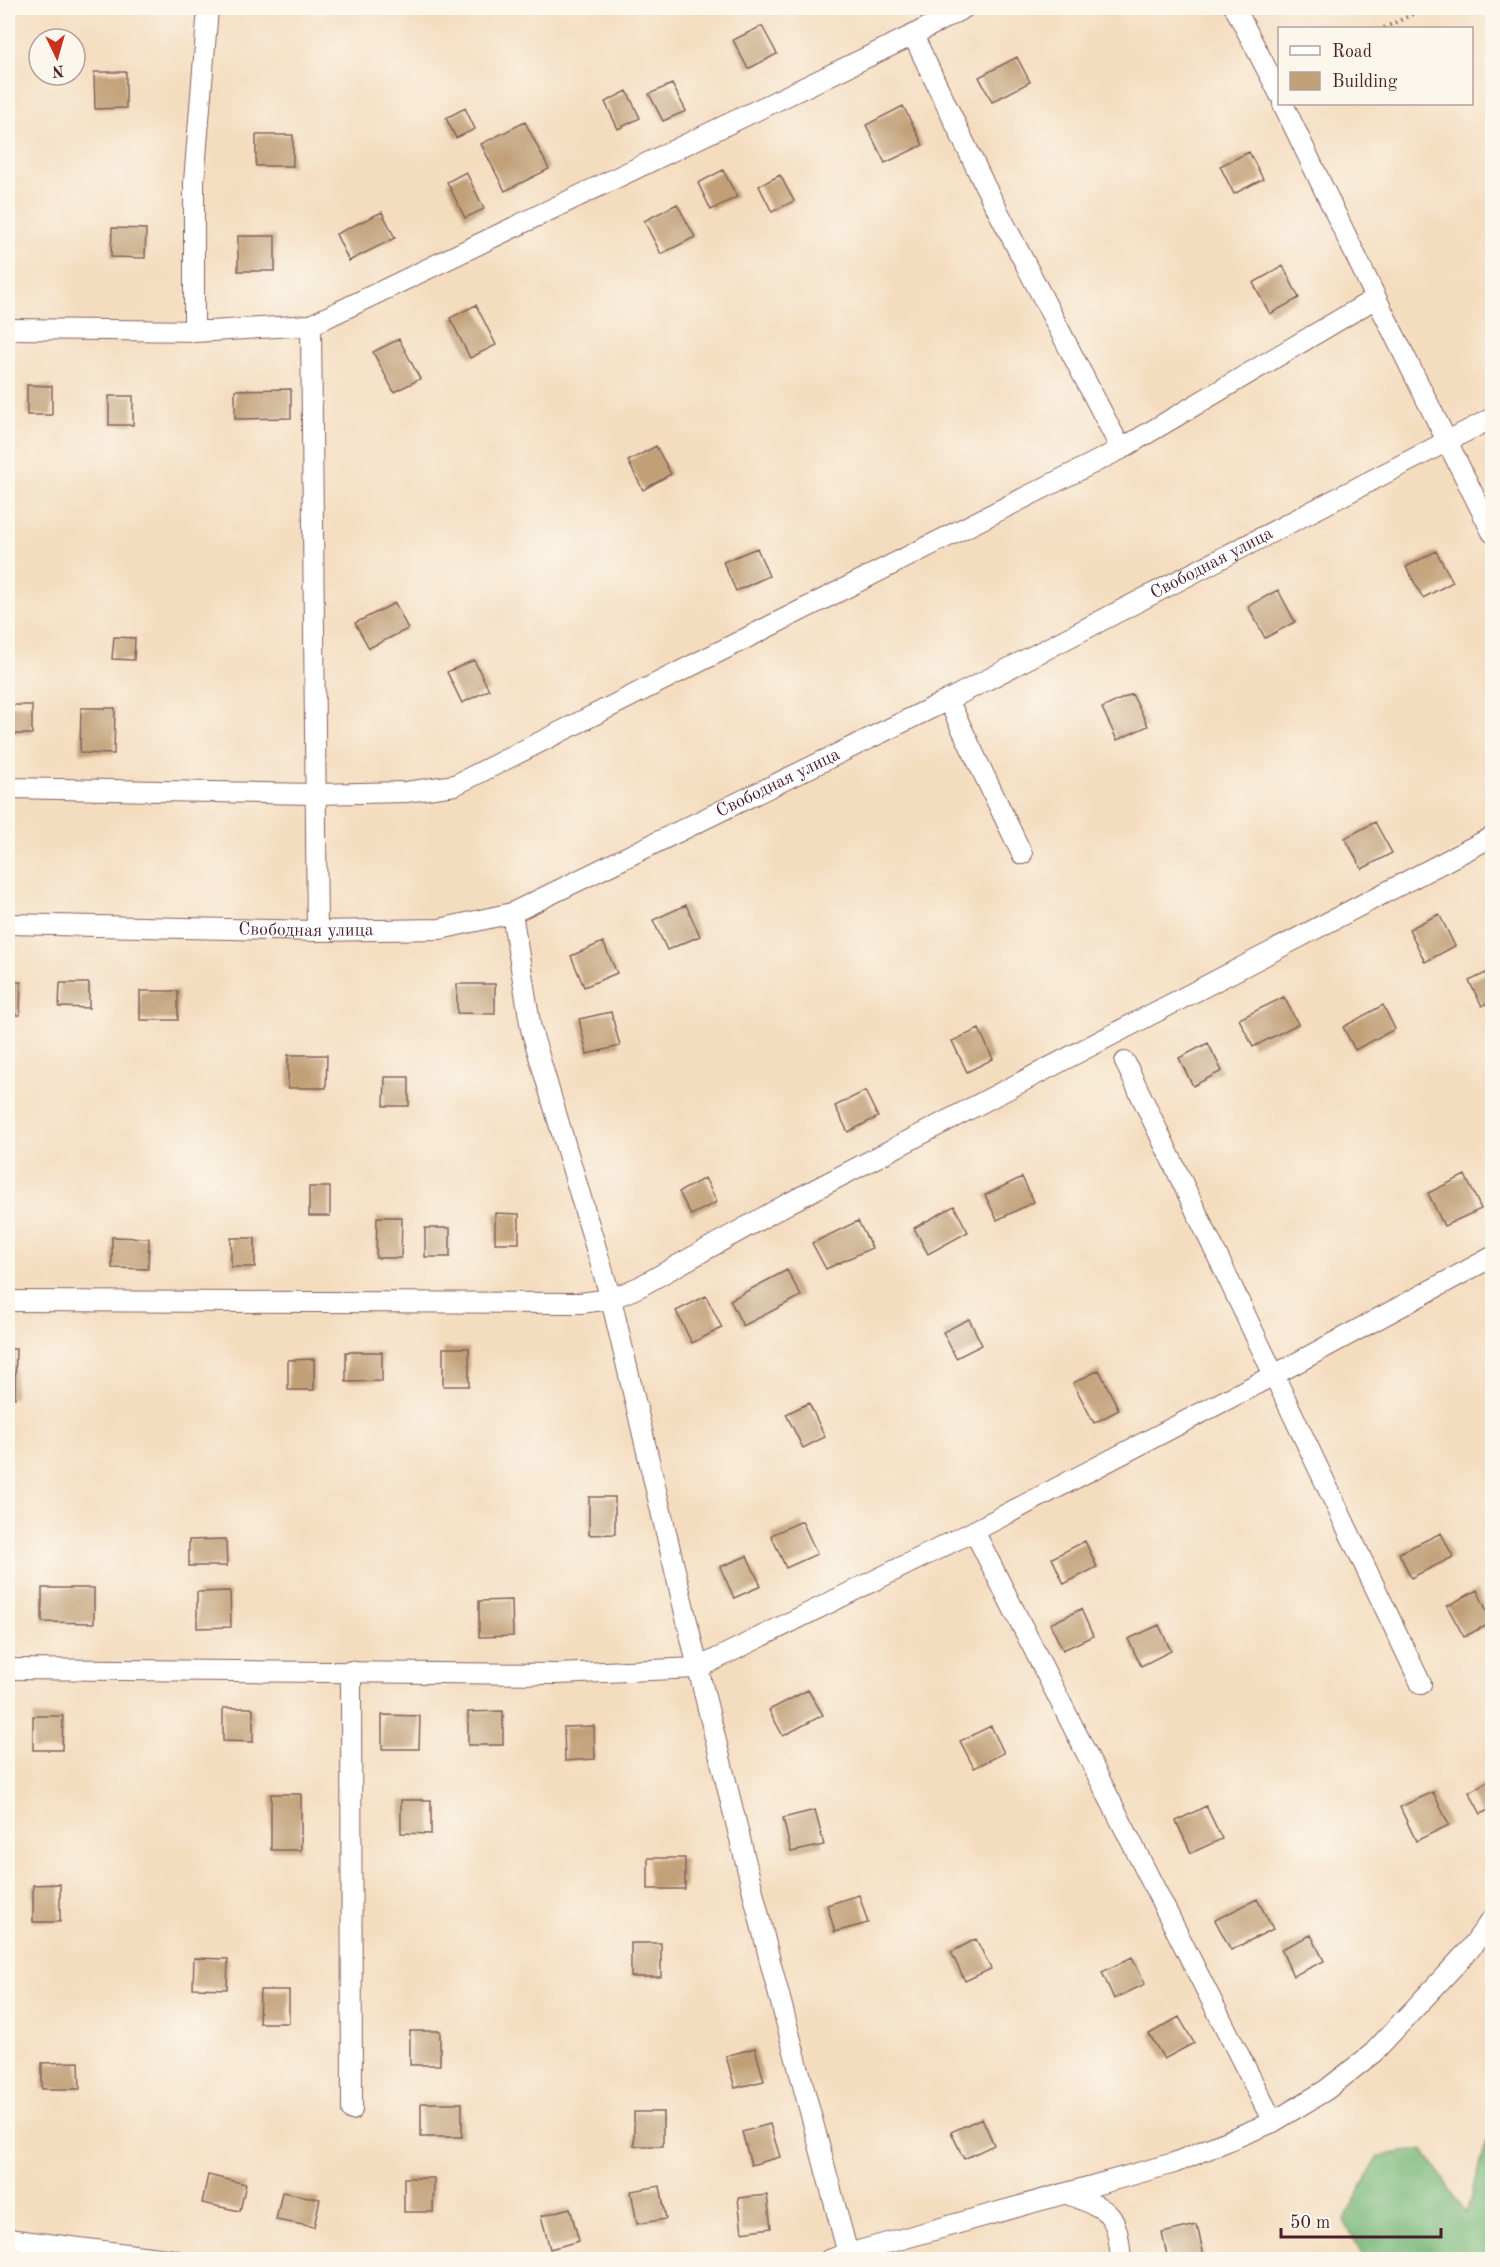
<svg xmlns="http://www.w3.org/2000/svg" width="1500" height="2267" font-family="'Old Standard TT',serif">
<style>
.forest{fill:#79b87a;stroke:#626c52;stroke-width:1.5}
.building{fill:#c1a078}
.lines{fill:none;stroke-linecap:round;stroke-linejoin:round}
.street-casing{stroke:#86625f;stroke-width:22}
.path{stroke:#86625f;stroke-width:4;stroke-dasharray:1.5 4.5;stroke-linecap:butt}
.street{stroke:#fff;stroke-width:20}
.labels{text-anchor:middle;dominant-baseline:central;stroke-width:4.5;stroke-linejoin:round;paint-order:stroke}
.street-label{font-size:18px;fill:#4a1f2b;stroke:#fbf7ec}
</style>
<rect width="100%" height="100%" fill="#fbf7ec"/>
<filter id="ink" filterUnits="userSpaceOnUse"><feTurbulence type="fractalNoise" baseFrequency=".0167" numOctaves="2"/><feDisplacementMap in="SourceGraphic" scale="12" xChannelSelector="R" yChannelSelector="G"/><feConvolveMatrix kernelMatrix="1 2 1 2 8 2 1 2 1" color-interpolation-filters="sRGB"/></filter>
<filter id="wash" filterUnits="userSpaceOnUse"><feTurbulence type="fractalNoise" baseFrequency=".008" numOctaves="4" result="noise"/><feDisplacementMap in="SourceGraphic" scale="24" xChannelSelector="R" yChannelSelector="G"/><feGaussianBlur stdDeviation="1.35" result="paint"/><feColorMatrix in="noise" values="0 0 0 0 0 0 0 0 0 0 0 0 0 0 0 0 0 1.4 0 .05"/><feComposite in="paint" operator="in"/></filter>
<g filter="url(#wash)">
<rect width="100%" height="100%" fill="#f4ddbf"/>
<path class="forest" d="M1492,2138v121h-128l-20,-39 35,-64 44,-7 43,65 21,-73z"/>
<g id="blocks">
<path class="building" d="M762,26l15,28 -29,15 -15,-29z
M1017,57l13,25 -38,20 -13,-25z
M94,72h32v36l-31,1z
M672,84l14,27 -23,10 -14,-27z
M627,91l13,27 -22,11 -13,-27z
M903,106l20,39 -38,18 -19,-38z
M465,108l10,21 -19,9 -10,-20z
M525,122l24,47 -44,22 -24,-47z
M256,135h37v31h-37z
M1249,152l14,27 -29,15 -14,-28z
M723,170l14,27 -26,13 -13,-27z
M466,172l18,37 -19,9 -18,-36z
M780,175l14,26 -22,11 -13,-26z
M677,204l18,33 -34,17 -17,-33z
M382,212l13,26 -46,23 -13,-27z
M112,228l34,1 -1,29 -34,-1z
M238,236h37v35h-37z
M1283,266l16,32 -29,16 -17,-31z
M476,305l20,40 -26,13 -20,-40z
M399,339l21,40 -26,13 -21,-40z
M27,385l25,1v29h-25z
M291,389v29l-56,1v-29z
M109,396h24v29h-24z
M656,446l15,28 -28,16 -15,-29z
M757,548l12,28 -33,15 -13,-29z
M1436,551l17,31 -30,16 -17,-31z
M1278,590l17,32 -30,16 -17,-32z
M395,603l13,26 -39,19 -14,-25z
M114,637l21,1 -1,22 -22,-1z
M474,660l15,30 -27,13 -15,-31z
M1132,694l16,32 -31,14 -15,-32z
M8,705h24v29h-24z
M81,708h34l-1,46 -34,-1z
M1375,822l17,31 -30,16 -17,-31z
M686,905l14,31 -33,14 -14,-30z
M1439,914l16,32 -30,16 -16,-33z
M603,942l14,31 -33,14 -13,-31z
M1492,970v30l-10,6 -13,-25z
M8,982h13l-1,33h-12z
M60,983h29v25l-30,-1z
M457,984h38v30l-38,-1z
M140,991h38v29h-38z
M1284,997l14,27 -45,23 -14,-28z
M1383,1005l12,24 -40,21 -12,-23z
M611,1012l9,34 -33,8 -8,-35z
M979,1029l14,30 -26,13 -15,-31z
M1208,1043l14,28 -29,15 -14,-28z
M288,1055h39l-1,33h-38z
M385,1077h24v29h-25z
M865,1091l13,26 -30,15 -13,-26z
M1465,1175l16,34 -37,17 -16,-33z
M1022,1177l12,25 -37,18 -12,-25z
M705,1178l12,24 -26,13 -12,-23z
M309,1187h21v29h-21z
M954,1206l14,26 -40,22 -14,-26z
M495,1213l24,1v29h-24z
M377,1217h25l-1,41h-25z
M858,1221l14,27 -46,21 -14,-26z
M425,1228h25v29h-25z
M112,1237l37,1 -1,31 -36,-1z
M231,1238h24v29h-24z
M787,1270l14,26 -58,30 -13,-26z
M706,1296l16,32 -30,15 -16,-32z
M969,1319l13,26 -26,13 -13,-26z
M443,1348h26v38h-26z
M8,1349h8l-1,49h-7z
M346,1352h36v29l-36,1z
M314,1359v31h-26v-30z
M1099,1370l20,40 -25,13 -21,-40z
M809,1403l16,34 -22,11 -17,-34z
M589,1497h26v37l-26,1z
M802,1521l15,33 -31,14 -15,-33z
M1441,1533l12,24 -42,21 -12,-25z
M226,1539l1,27h-38v-26z
M1085,1541l12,26 -33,17 -12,-26z
M747,1556l14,30 -27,12 -14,-31z
M42,1588h52v35l-52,-1z
M1477,1590l15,32 -28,15 -17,-31z
M230,1591l1,36 -34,1v-36z
M512,1600l1,36 -34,1v-36z
M1081,1609l12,27 -30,14 -13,-26z
M1159,1625l12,26 -30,15 -13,-27z
M808,1690l15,25 -40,21 -14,-26z
M223,1708h30v34l-30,-1z
M503,1711v34h-35v-33z
M382,1715l38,1 -1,33h-37z
M33,1716h30l-1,34h-29z
M594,1726l1,33 -30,2 -1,-34z
M991,1726l13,27 -30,15 -14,-27z
M1492,1779v29l-11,6 -12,-22z
M1433,1792l16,33 -33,16 -16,-34z
M271,1794h30v56h-30z
M401,1800h30v34l-30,-1z
M1206,1806l16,33 -31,14 -15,-32z
M815,1810l9,35 -33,7 -8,-34z
M648,1858h37v31h-37z
M60,1884v38h-27v-37z
M859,1895l9,28 -33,9 -8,-27z
M1257,1899l16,30 -42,21 -16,-30z
M1311,1935l13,26 -31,15 -12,-27z
M976,1939l15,30 -26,12 -14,-29z
M631,1943h30v34h-30z
M1132,1957l13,27 -31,15 -12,-27z
M194,1958l34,1 -1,30 -34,-1z
M260,1990h29v33h-30z
M1179,2017l15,26 -30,16 -15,-25z
M410,2031h30v34h-30z
M755,2048l9,33 -29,7 -9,-32z
M79,2062l1,27h-38v-26z
M421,2103h41v34h-41z
M634,2112h29v34h-29z
M982,2118l12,27 -30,14 -13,-27z
M770,2124l10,33 -29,8 -9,-33z
M208,2175l38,9 -6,27 -38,-8z
M404,2178h30l-1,34h-29z
M660,2186l6,33 -29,5 -6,-33z
M282,2192l38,7 -6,28 -38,-7z
M767,2195l4,33 -29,4 -4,-34z
M570,2208l9,33 -29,8 -9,-33z
M1197,2225l7,31 -16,4h-20l-6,-27z"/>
</g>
</g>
<g filter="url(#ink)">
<use href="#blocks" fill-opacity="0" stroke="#86625f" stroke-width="1.5"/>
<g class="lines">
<defs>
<g id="street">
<path d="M208,8l-14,174v150l117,-7 6,606"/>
<path d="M1235,8l45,87"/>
<path d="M913,35l72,151 136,263"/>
<path d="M1283,104l93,194 116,234"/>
<path d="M299,326l12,-1 602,-290 51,-27"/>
<path d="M8,329l199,2"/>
<path d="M948,700l74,154"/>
<path d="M8,788l308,6 90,-2 49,-7 666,-336 255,-151"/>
<path d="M512,913l19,116 80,270 87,369 73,297 77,289 -19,6"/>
<path id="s1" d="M8,924l309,7 123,-2 72,-16 436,-213 544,-282"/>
<path d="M1125,1062l296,622"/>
<path d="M8,1301l572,2 31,-4 28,-12 150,-84 703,-366"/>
<path d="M974,1531l299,591"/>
<path d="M8,1669l549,5 141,-6 276,-137 300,-156 218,-118"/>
<path d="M351,1671l1,439"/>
<path d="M1067,2194c43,16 50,17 54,66"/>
<path d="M8,2239l166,21"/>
<path d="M837,2257l337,-94 99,-41 53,-32 47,-37 97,-104 22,-30"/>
</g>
</defs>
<use href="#street" class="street-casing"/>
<path class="path" d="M1384,28l41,-20"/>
<use href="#street" class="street"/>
</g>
</g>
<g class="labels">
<g class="street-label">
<text stroke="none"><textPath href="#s1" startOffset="1288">Свободная улица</textPath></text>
<text stroke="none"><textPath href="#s1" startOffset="802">Свободная улица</textPath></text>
<text stroke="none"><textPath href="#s1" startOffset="298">Свободная улица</textPath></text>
</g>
</g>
<rect width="1500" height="2267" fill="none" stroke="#fbf7ec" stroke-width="30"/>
<rect x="1278" y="27" width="195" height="78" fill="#fbf7ec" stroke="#b4a19f" stroke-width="1.5"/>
<rect x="1290" y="46" width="30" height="9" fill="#ffffff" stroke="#b4a19f" stroke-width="1.5"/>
<text x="1332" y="57" font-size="18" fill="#4a1f2b">Road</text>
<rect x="1290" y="72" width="30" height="18" fill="#c1a078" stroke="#b4a19f" stroke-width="1.5"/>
<text x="1332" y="87" font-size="18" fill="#4a1f2b">Building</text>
<g transform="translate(57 57) rotate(175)"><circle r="28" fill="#fbf7ec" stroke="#b4a19f" stroke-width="1.5"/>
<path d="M0-4.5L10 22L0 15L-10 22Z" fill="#c8321e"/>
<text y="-9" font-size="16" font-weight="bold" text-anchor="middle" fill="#4a1f2b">N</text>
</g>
<path d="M1281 2228v9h160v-9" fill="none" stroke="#4a1f2b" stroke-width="3"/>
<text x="1290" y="2228" font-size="18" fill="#4a1f2b" stroke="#fbf7ec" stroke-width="4.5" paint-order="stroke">50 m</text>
</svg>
